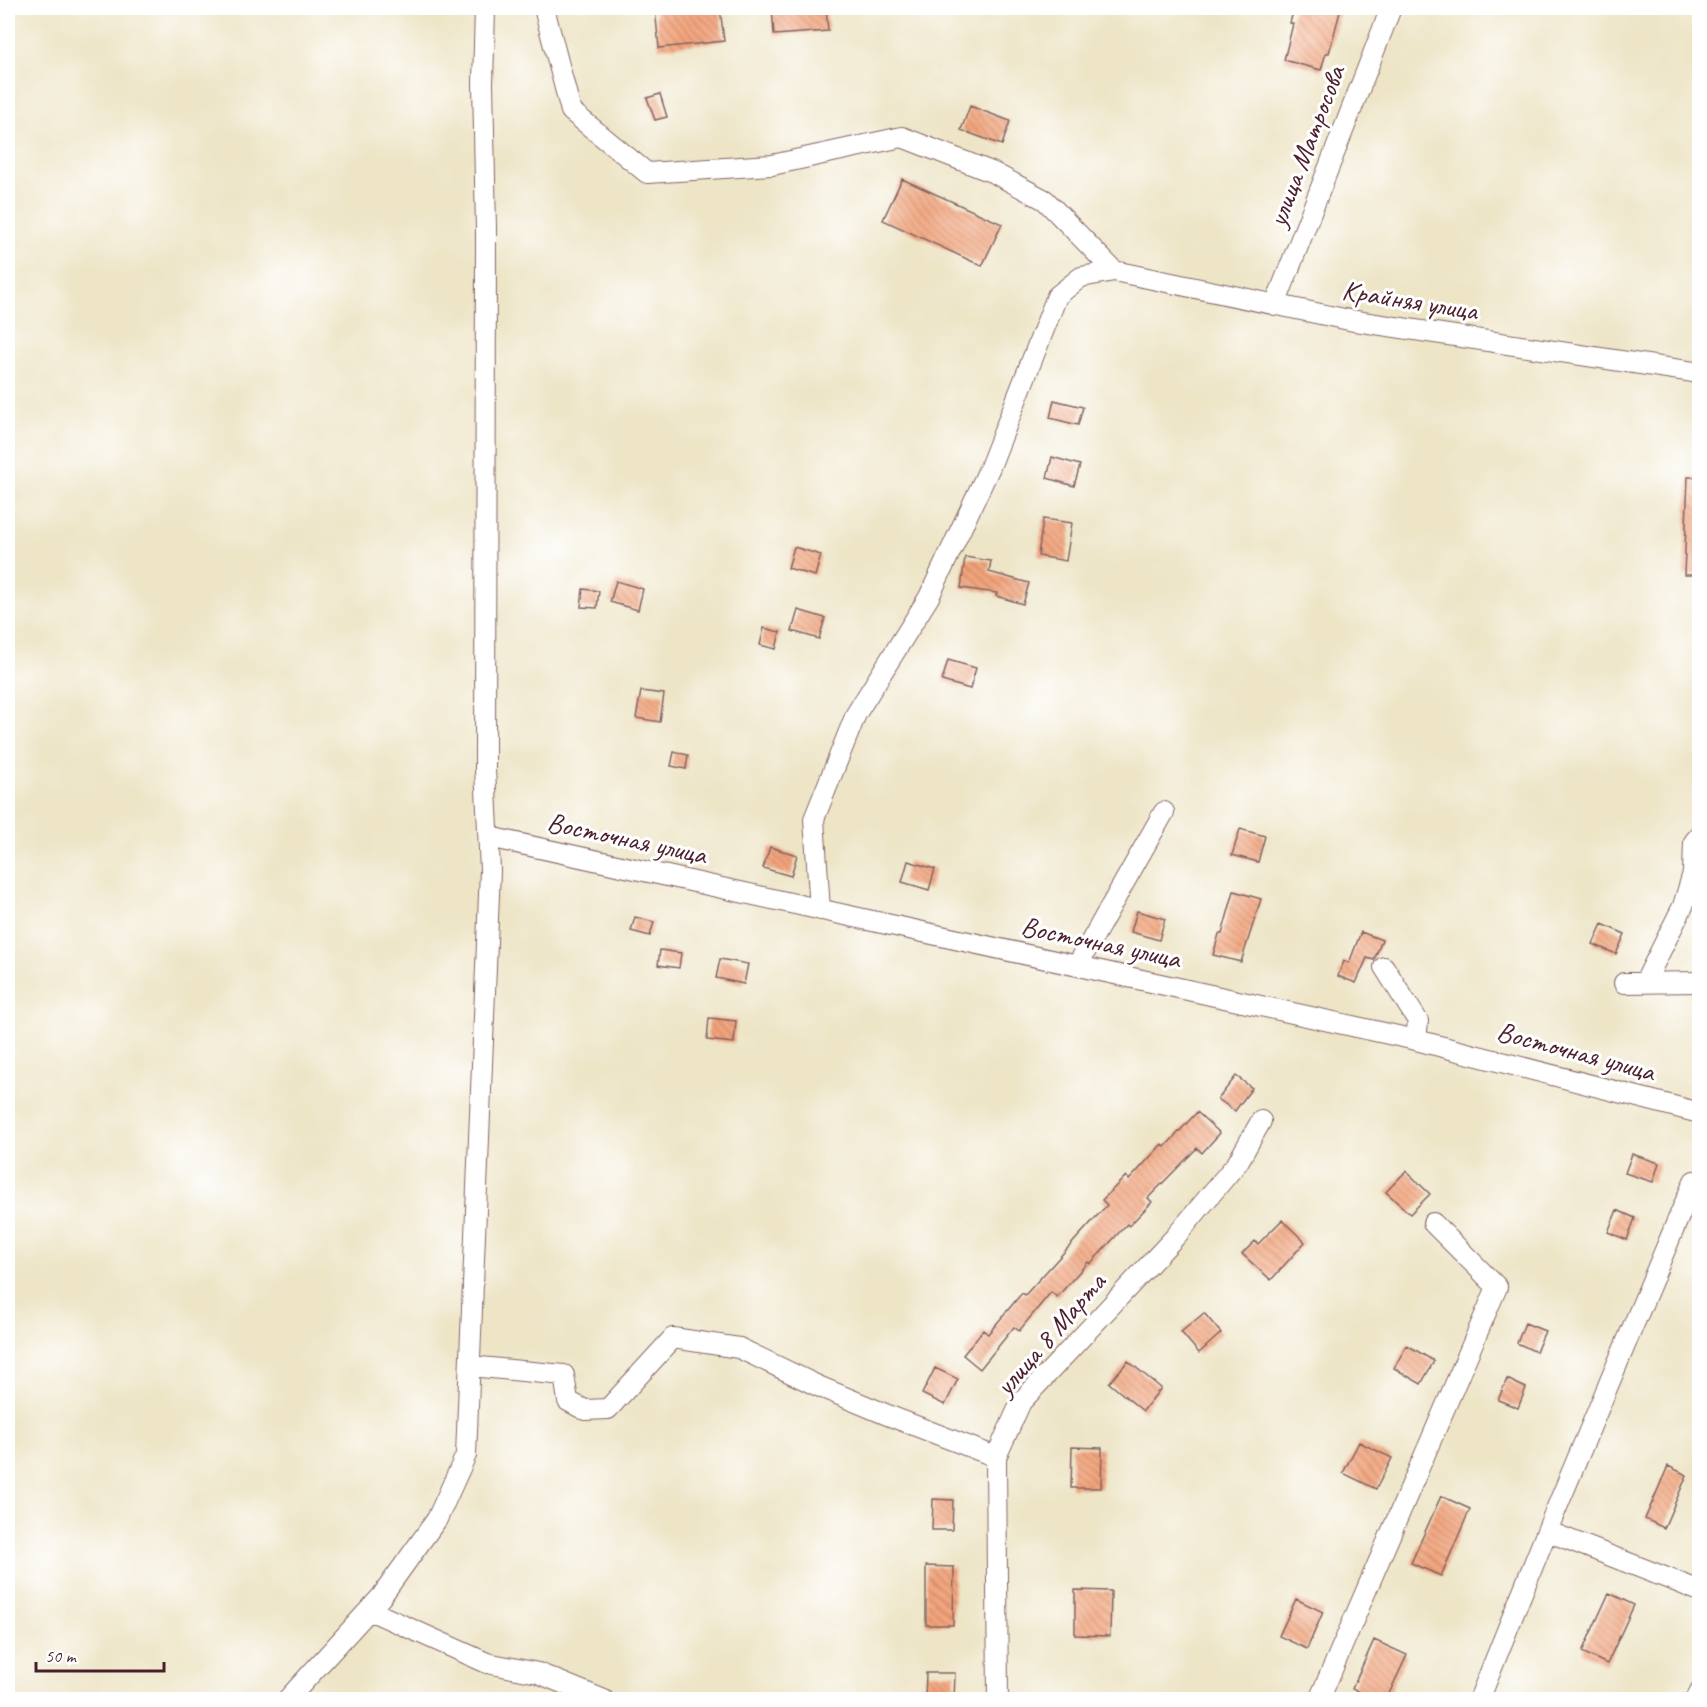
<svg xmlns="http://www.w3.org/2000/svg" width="1707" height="1707" font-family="Caveat,sans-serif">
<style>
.building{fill:url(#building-back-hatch)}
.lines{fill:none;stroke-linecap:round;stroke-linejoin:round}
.minor-casing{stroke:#836462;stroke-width:22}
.minor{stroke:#fff;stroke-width:20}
.labels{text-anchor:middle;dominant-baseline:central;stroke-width:6;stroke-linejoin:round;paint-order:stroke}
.street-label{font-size:28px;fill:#4a1f2b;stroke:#fff}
</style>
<defs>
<pattern id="building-back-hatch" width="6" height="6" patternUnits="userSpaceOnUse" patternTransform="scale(1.5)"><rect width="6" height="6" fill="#f3a47c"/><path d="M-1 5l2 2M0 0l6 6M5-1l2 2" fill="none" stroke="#c78566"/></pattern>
</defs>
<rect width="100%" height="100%" fill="#fff"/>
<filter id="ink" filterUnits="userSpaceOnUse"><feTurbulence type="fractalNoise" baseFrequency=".0167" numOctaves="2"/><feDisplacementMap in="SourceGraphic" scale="12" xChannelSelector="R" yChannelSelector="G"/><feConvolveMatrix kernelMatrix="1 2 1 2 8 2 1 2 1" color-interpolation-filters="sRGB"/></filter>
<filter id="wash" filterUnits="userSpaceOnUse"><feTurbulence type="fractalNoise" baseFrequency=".008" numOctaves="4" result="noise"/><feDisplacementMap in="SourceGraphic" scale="24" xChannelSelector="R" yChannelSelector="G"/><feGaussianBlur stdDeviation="1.35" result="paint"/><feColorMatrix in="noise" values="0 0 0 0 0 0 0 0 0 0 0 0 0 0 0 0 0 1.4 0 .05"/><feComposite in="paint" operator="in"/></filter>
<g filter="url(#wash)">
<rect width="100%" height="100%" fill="#eee5c7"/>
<g id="blocks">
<path class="building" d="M655,8h65l4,33 -65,7z
M772,8h54l2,23 -54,4z
M1294,8h47l-12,45h-3l-5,17 -37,-10 9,-36 -3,-1z
M660,94l7,23 -12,3 -8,-22z
M970,106l40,15 -8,24 -41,-15z
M902,179l100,45 -20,42 -99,-46z
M1054,400l29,7 -5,18 -28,-7z
M1052,457l28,8 -6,21 -27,-8z
M1688,477h12v98h-16z
M1043,519l29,4 -6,38 -28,-5z
M794,547l27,8 -6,21 -27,-8z
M965,557l26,4 -2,11 40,11 -6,21 -27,-8 1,-3 -36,-5z
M616,581l27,8 -5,21 -28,-8z
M583,589l16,2 -2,17 -16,-1z
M798,610l27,8 -6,21 -27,-8z
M764,628l16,4 -4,17 -16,-4z
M948,660l28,8 -6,21 -28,-8z
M641,691l23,3 -4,28 -24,-4z
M674,752l14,3 -2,14 -15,-3z
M1240,829l25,7 -7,26 -26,-7z
M770,847l27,8 -6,21 -28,-8z
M908,861l27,8 -6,21 -27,-8z
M1234,891l27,8 -20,63 -28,-7 6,-21h3z
M1137,911l28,8 -6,21 -28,-8z
M635,917l19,5 -4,14 -19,-5z
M1602,924l23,10 -9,20 -23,-10z
M1361,932l21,8 -8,20 -7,-2 -11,25 -18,-7 6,-15 5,2z
M660,950l21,3 -2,15 -21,-3z
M720,959l28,5 -4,20 -28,-6z
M709,1018l27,3 -2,22 -27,-3z
M1236,1076l16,12 -17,23 -17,-12z
M1197,1112l23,21 -18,20 -5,-5 -49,50 4,4 -23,24 -2,-2 -37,40 -2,-2 -31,35 -6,-5 -32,39 -5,-4 -34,42 -17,-14 20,-25 5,4 34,-41 3,2 82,-90 -5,-5 24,-24 3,4 33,-36 3,3z
M1632,1154l27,9 -6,19 -28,-9z
M1406,1171l24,23 -20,20 -24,-22z
M1617,1210l18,8 -8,22 -19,-8z
M1282,1220l23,22 -34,38 -29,-26 13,-13 3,3z
M1204,1313l17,20 -22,20 -18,-21z
M1525,1323l20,8 -9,21 -19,-9z
M1407,1345l27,16 -13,23 -27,-16z
M1128,1361l33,27 -18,23 -34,-28z
M935,1368l23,11 -13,26 -23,-11z
M1507,1379l19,9 -8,20 -20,-8z
M1359,1442l33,16 -16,31 -33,-16z
M1072,1447l30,1 -1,40h-30z
M1668,1466l19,9 -23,53 -19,-9z
M1441,1496l29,13 -29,67 -30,-13z
M933,1499l20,1 -1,30h-20z
M926,1566l28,1 -1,58h-27z
M1075,1590l36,1 -1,45 -35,-1z
M1609,1593l25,12 -27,59 -25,-12z
M1296,1599l27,13 -16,37 -28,-13z
M1374,1640l33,15 -21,45h-10l-24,-11z
M926,1673h29l-1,27h-29z"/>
</g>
</g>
<g filter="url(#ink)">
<use href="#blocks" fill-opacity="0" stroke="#836462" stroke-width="1.5"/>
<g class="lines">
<defs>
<path id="minor" d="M544,8l27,103 76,62 125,-8 130,-28 92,36 51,27 69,71
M1275,305l116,-297
M489,837l927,203 284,73
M820,910l-6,-91 42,-105 73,-117 61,-130 67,-171 24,-19 33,-6 235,49 351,53
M1077,966l87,-154
M1384,967l34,54 -2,19
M1645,982l38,-76 10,-33 1,-31 6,-7
M1624,983l76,-1
M470,1366l94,9 4,26 17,9 23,-1 65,-71 66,10 79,38 72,30 106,41
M1547,1531l153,60
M369,1610l118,53 51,10 66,27
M287,1700l94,-103 56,-78 29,-64 24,-585 -5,-101 1,-540 -3,-146 2,-75
M998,1700l-2,-243 25,-55 155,-166 62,-74 23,-41
M1319,1700l178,-413 -64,-64
M1479,1700l68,-169 147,-350
M1696,1700l4,-8"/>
</defs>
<use href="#minor" class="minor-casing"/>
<use href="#minor" class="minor"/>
</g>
</g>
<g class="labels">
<g class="street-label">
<text transform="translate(1306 146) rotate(-69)">улица Матросова</text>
<text transform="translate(1410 300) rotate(9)">Крайняя улица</text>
<text transform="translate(627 838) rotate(12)">Восточная улица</text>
<text transform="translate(1101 942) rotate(12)">Восточная улица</text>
<text transform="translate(1576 1051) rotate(15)">Восточная улица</text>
<text transform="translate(1050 1334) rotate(-49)">улица 8 Марта</text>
</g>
</g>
<rect width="1707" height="1707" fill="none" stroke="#fff" stroke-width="30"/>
<path d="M36 1662v9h128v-9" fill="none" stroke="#4a1f2b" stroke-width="3"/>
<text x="45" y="1662" font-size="18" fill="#4a1f2b" stroke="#ffffff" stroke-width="4.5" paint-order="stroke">50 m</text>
</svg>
